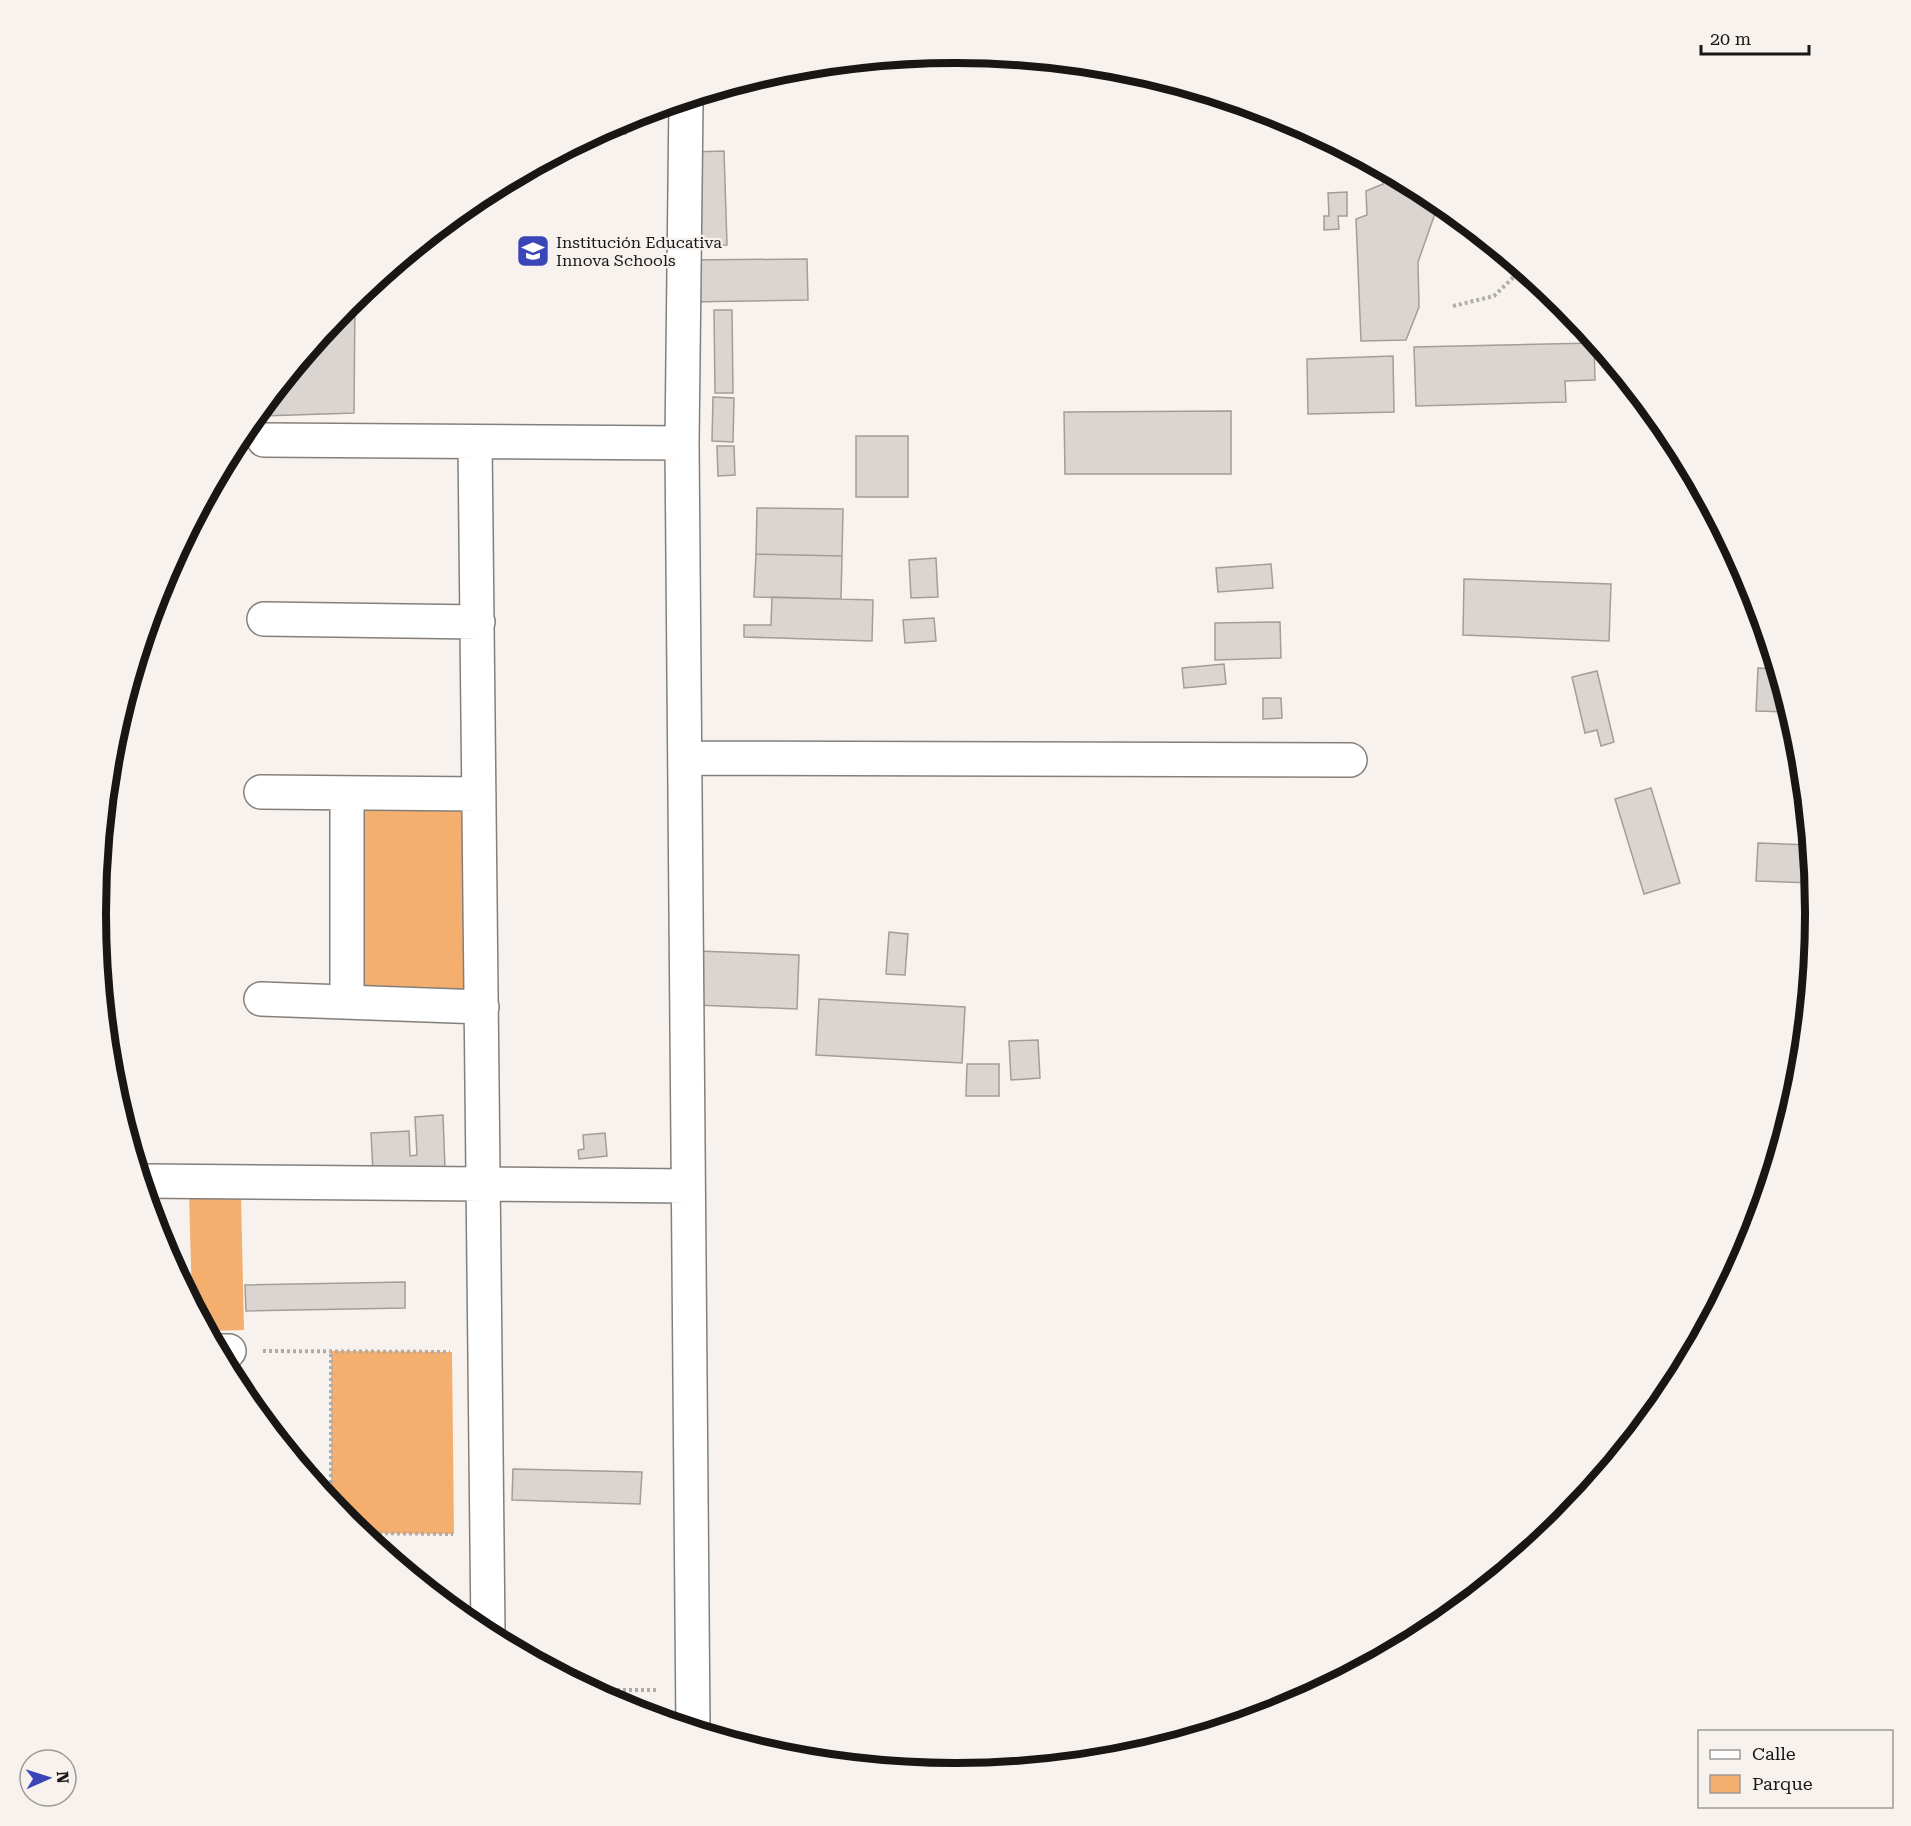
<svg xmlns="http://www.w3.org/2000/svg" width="1911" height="1826" font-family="'Roboto Serif',serif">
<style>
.green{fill:#f4af6e}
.building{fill:#dad5d1;stroke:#a29d99;stroke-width:1.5}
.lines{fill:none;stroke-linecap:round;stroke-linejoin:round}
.minor-casing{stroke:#847f7b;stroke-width:36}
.path{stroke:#b0aca9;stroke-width:4;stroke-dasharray:3 3;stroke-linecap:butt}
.minor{stroke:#fff;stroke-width:33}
.labels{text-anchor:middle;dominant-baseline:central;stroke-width:4.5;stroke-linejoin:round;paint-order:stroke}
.poi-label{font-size:16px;fill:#191716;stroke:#f7f2ed;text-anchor:start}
.rim{fill:none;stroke:#191716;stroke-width:8}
</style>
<rect width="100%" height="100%" fill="#f7f2ed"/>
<path class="green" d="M357,802l107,1 2,192 -106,-3z
M189,1194l52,1 3,135 -36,1 -16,-29z
M331,1351l121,1 2,182 -93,-1 -14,-12 -16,-20z"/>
<path class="building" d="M626,118v16l-28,-1z
M724,151l3,94 -32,1 -4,-94z
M1381,169l58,33 -21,60 1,45 -13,33 -45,1 -5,-122 11,-4 -1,-24 17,-7 -3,-12z
M1347,192v24h-9l1,13 -15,1v-14h5l-1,-23z
M807,259l1,41 -119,2 -1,-42z
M355,298l-1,115 -91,3v-9l84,-103z
M714,310h18l1,83h-18z
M1594,343l1,37 -30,1 1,21 -150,4 -2,-59z
M1393,356l1,56 -86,2 -1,-55z
M713,397l21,1 -1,44 -21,-1z
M1231,411v63h-166l-1,-62z
M856,436h52v61h-52z
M717,446h17l1,29 -17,1z
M757,508l86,1 -1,47 -86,-2z
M756,554l86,2 -1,43 -87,-2z
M936,558l2,39 -27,1 -2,-38z
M1271,564l2,24 -55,4 -2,-24z
M1464,579l147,5 -2,57 -146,-6z
M772,597l101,3 -1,41 -128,-4v-12h27z
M934,618l2,23 -31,2 -2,-23z
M1280,622l1,36 -66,2v-37z
M1224,664l2,20 -42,4 -2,-20z
M1758,668l18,1 13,43 -33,-1z
M1597,671l17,71 -13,4 -4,-16 -12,3 -13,-56z
M1263,698h18l1,20 -19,1z
M1651,788l29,95 -36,11 -29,-95z
M1758,843l51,2 4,38 -57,-2z
M889,932l19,2 -3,41 -19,-1z
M698,951l101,4 -2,54 -101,-4z
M819,999l146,8 -3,56 -146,-8z
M1038,1040l2,38 -29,2 -2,-39z
M967,1064h32v32h-33z
M443,1115l2,54 -72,3 -2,-39 38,-2 1,25 7,-1 -2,-38z
M605,1133l2,23 -28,3 -1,-9 6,-1 -1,-14z
M405,1282v26l-159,3 -1,-26z
M513,1469l129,3 -2,32 -128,-4z"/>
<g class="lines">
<defs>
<path id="minor" d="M686,100l-4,343 11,1285
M264,440l418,3
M475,442l13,1192
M264,619l214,3
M685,758l665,2
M261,792l218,2
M347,793v209
M261,999l221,8
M142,1181l546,5
M218,1351h11"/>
</defs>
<use href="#minor" class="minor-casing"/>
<path class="path" d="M1453,306l41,-10 27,-26
M1571,313l1,20
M263,1351l187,1
M331,1501v-150
M361,1533l92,1
M593,1690h66"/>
<use href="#minor" class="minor"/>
</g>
<defs>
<symbol id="school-square" viewBox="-11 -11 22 22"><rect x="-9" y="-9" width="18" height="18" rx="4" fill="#3a45b8" stroke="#f7f2ed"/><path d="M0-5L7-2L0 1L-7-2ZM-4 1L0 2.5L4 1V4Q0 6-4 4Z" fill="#fff"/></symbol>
</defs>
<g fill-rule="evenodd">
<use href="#school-square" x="514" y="232" width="38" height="38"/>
</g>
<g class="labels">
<g class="poi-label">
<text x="556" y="242">Institución Educativa<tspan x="556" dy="18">Innova Schools</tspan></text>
</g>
</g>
<path d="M0 0H1911V1826H0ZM955 63H956A849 849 0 0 1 1805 912V914A849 849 0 0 1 956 1763H955A849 849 0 0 1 106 914V912A849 849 0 0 1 955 63Z" fill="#f7f2ed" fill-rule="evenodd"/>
<path class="rim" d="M955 63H956A849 849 0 0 1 1805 912V914A849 849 0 0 1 956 1763H955A849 849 0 0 1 106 914V912A849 849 0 0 1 955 63Z"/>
<rect x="1698" y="1730" width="195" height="78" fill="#f7f2ed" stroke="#9e9a97" stroke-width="1.5"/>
<rect x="1710" y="1750" width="30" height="9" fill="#ffffff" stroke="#9e9a97" stroke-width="1.5"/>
<text x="1752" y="1760" font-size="18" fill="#191716">Calle</text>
<rect x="1710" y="1775" width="30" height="18" fill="#f4af6e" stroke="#9e9a97" stroke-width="1.5"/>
<text x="1752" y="1790" font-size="18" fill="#191716">Parque</text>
<g transform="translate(48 1778) rotate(87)"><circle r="28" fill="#f7f2ed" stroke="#9e9a97" stroke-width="1.5"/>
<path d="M0-4.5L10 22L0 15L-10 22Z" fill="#3a45b8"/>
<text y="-9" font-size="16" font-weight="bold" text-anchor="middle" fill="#191716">N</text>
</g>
<path d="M1701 45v9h108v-9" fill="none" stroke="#191716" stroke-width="3"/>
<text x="1710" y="45" font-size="18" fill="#191716" stroke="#f7f2ed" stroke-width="4.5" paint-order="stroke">20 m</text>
</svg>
